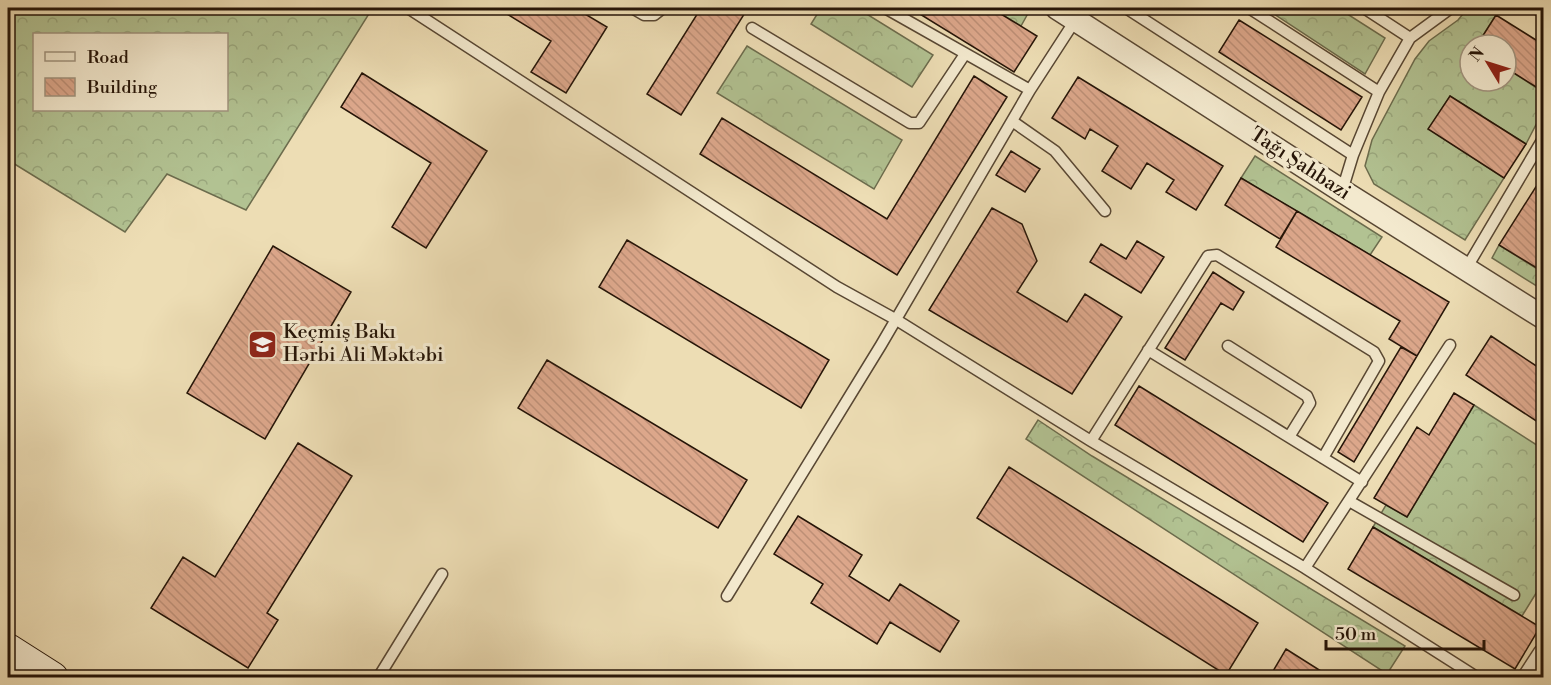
<svg xmlns="http://www.w3.org/2000/svg" width="1551" height="685" font-family="'Libre Bodoni',serif">
<style>
.forest{fill:url(#forest-crowns);stroke:#6c6c4d;stroke-width:1.5;fill-rule:evenodd}
.building{fill:url(#building-back-hatch);stroke:#261508;stroke-width:1.5}
.lines{fill:none;stroke-linecap:round;stroke-linejoin:round}
.lane-casing{stroke:#584733;stroke-width:13}
.street-casing{stroke:#584733;stroke-width:25}
.secondary-casing{stroke:#261508;stroke-width:34}
.lane{stroke:#f3e9ce;stroke-width:10}
.street{stroke:#f3e9ce;stroke-width:22}
.secondary{stroke:#f3e9ce;stroke-width:32}
.labels{text-anchor:middle;dominant-baseline:central;stroke-width:6;stroke-linejoin:round;paint-order:stroke}
.street-label{font-size:20px;fill:#261508;stroke:#f3e9ce}
.poi-label{font-size:20px;fill:#261508;stroke:#f3e9ce;text-anchor:start}
</style>
<defs>
<pattern id="forest-crowns" width="20" height="18" patternUnits="userSpaceOnUse" patternTransform="scale(1.5)"><rect width="20" height="18" fill="#b2c292"/><path d="M2 6a3 3 0 1 1 6 0M12 15a3 3 0 1 1 6 0" fill="none" stroke="#99a67c"/></pattern>
<pattern id="building-back-hatch" width="6" height="6" patternUnits="userSpaceOnUse" patternTransform="scale(1.5)"><rect width="6" height="6" fill="#dca78b"/><path d="M-1 5l2 2M0 0l6 6M5-1l2 2" fill="none" stroke="#bd8f76"/></pattern>
</defs>
<rect width="100%" height="100%" fill="#edddb4"/>
<filter id="stains"><feTurbulence type="fractalNoise" baseFrequency=".00333" numOctaves="4"/><feColorMatrix values="0 0 0 0 .2 0 0 0 0 .09 0 0 0 0 .02 0 0 0 .5 -.17"/></filter>
<radialGradient id="worn" r=".72"><stop offset=".6" stop-color="#630" stop-opacity="0"/><stop offset="1" stop-color="#630" stop-opacity=".3"/></radialGradient>
<path class="forest" d="M8,8h361l3,1 -126,201 -79,-36 -42,58 -117,-72zM34,34h192v76h-192z
M821,8h36l76,47 -21,32 -101,-63z
M991,8h40l-10,18z
M1265,8h73l47,30 -20,36z
M1468,8h17l11,7 -19,30h-7v36h36v-13l37,24v19l-17,33 -76,-48 -21,33 75,49 -39,62 -91,-56 -9,-18 7,-26 43,-81 14,-18 29,-21z
M747,46l155,94 -28,49 -157,-96z
M1255,156l127,81 -12,18 -129,-77z
M1499,245l40,25 5,-3 -1,23 -51,-32z
M1474,405l69,44v133l-21,34 -149,-89 13,-22 21,12z
M1038,420l54,36 313,190 -18,28 -361,-235z"/>
<path class="building" d="M497,8h78l32,19 -41,66 -35,-21 20,-31z
M701,8h47l-67,107 -34,-21z
M910,8h81l46,28 -23,36z
M1496,15l48,30v47l-38,-24v-23h-29z
M1239,20l123,77 -21,33 -122,-78z
M362,73l125,78 -61,97 -34,-21 39,-64 -90,-56z
M974,76l33,21 -110,178 -197,-121 22,-36 165,101z
M1078,77l145,89 -27,44 -30,-18 8,-12 -27,-17 -16,26 -29,-18 16,-25 -28,-17 -5,10 -33,-21z
M1450,96l76,48 -22,34 -76,-49z
M1011,151l29,18 -15,23 -29,-17z
M1544,174v91l-4,5 -41,-25z
M1241,178l56,33 -17,28 -55,-34z
M992,208l30,16 15,37 -20,31 50,30 18,-28 37,23 -50,77 -143,-84z
M1297,211l152,91 -32,54 -28,-17 11,-18 -124,-74z
M627,240l202,120 -28,48 -202,-121z
M1137,241l27,16 -23,36 -51,-31 11,-18 25,15z
M273,246l78,46 -86,147 -78,-46z
M1213,272l31,20 -11,18 -12,-7 -36,57 -20,-12z
M1491,336l53,35v55l-78,-51z
M1401,347l16,9 -63,106 -16,-10z
M547,360l200,120 -29,48 -200,-120z
M1139,386l189,117 -25,39 -188,-117z
M1454,393l20,12 -67,112 -33,-19 43,-71 12,8z
M298,443l54,33 -85,137 11,7 -30,48 -97,-60 32,-51 32,20z
M1009,467l249,156 -32,52 -249,-157z
M798,516l64,39 -13,21 40,25 11,-17 59,37 -19,31 -50,-30 -13,22 -66,-41 12,-19 -49,-30z
M1373,527l167,100 -25,42 -167,-100z
M1286,649l46,29h-63z"/>
<g class="lines">
<defs>
<path id="lane" d="M408,8l429,279 58,32 196,122 214,127 173,110
M632,8l12,7h10l9,-7
M885,8l145,82
M1126,8l227,147
M1249,8l130,84
M1364,8l46,30
M1535,8l9,5
M752,28l158,95h9l46,-69
M1012,121l43,30 50,60
M1342,191l11,-36 26,-63 31,-54 41,-30
M1466,269l78,-132
M1228,346l79,50 3,7 -21,34
M1148,350l214,132
M1091,441l117,-185 9,-1 157,97 5,9 -56,97
M1349,501l165,94
M1305,568l145,-223
M727,596l154,-251 149,-255 46,-71
M378,678l64,-104"/>
<path id="street" d="M1057,8l285,183 202,127
M1529,678l15,-23"/>
<path id="secondary" d="M8,650l44,28"/>
</defs>
<use href="#lane" class="lane-casing"/>
<use href="#street" class="street-casing"/>
<use href="#secondary" class="secondary-casing"/>
<use href="#lane" class="lane"/>
<use href="#street" class="street"/>
<use href="#secondary" class="secondary"/>
</g>
<defs>
<symbol id="university-square" viewBox="-11 -11 22 22"><rect x="-9" y="-9" width="18" height="18" rx="4" fill="#8f2418" stroke="#f3e9ce"/><path d="M0-5L7-2L0 1L-7-2ZM-4 1L0 2.5L4 1V4Q0 6-4 4Z" fill="#fff"/></symbol>
</defs>
<g fill-rule="evenodd">
<use href="#university-square" x="246" y="328" width="33" height="33"/>
</g>
<g class="labels">
<g class="street-label">
<text transform="translate(1300 164) rotate(33)">Tağı Şahbazi</text>
</g>
<g class="poi-label">
<text x="283" y="332">Keçmiş Bakı<tspan x="283" dy="23">Hərbi Ali Məktəbi</tspan></text>
</g>
</g>
<rect width="1551" height="685" fill="none" stroke="#edddb4" stroke-width="30"/>
<rect x="9" y="9" width="1533" height="667" fill="none" stroke="#261508" stroke-width="3"/>
<rect x="15" y="15" width="1521" height="655" fill="none" stroke="#261508" stroke-width="1.5"/>
<rect x="33" y="33" width="195" height="78" fill="#f3e9ce" stroke="#a1947f" stroke-width="1.5"/>
<rect x="45" y="52" width="30" height="9" fill="#f3e9ce" stroke="#a1947f" stroke-width="1.5"/>
<text x="87" y="63" font-size="18" fill="#261508">Road</text>
<rect x="45" y="78" width="30" height="18" fill="url(#building-back-hatch)" stroke="#a1947f" stroke-width="1.5"/>
<text x="87" y="93" font-size="18" fill="#261508">Building</text>
<g transform="translate(1488 63) rotate(308)"><circle r="28" fill="#f3e9ce" stroke="#a1947f" stroke-width="1.5"/>
<path d="M0-4.5L10 22L0 15L-10 22Z" fill="#8f2418"/>
<text y="-9" font-size="16" font-weight="bold" text-anchor="middle" fill="#261508">N</text>
</g>
<path d="M1326 640v9h158v-9" fill="none" stroke="#261508" stroke-width="3"/>
<text x="1335" y="640" font-size="18" fill="#261508" stroke="#f3e9ce" stroke-width="4.5" paint-order="stroke">50 m</text>
<rect width="100%" height="100%" filter="url(#stains)"/>
<rect width="100%" height="100%" fill="url(#worn)"/>
</svg>
